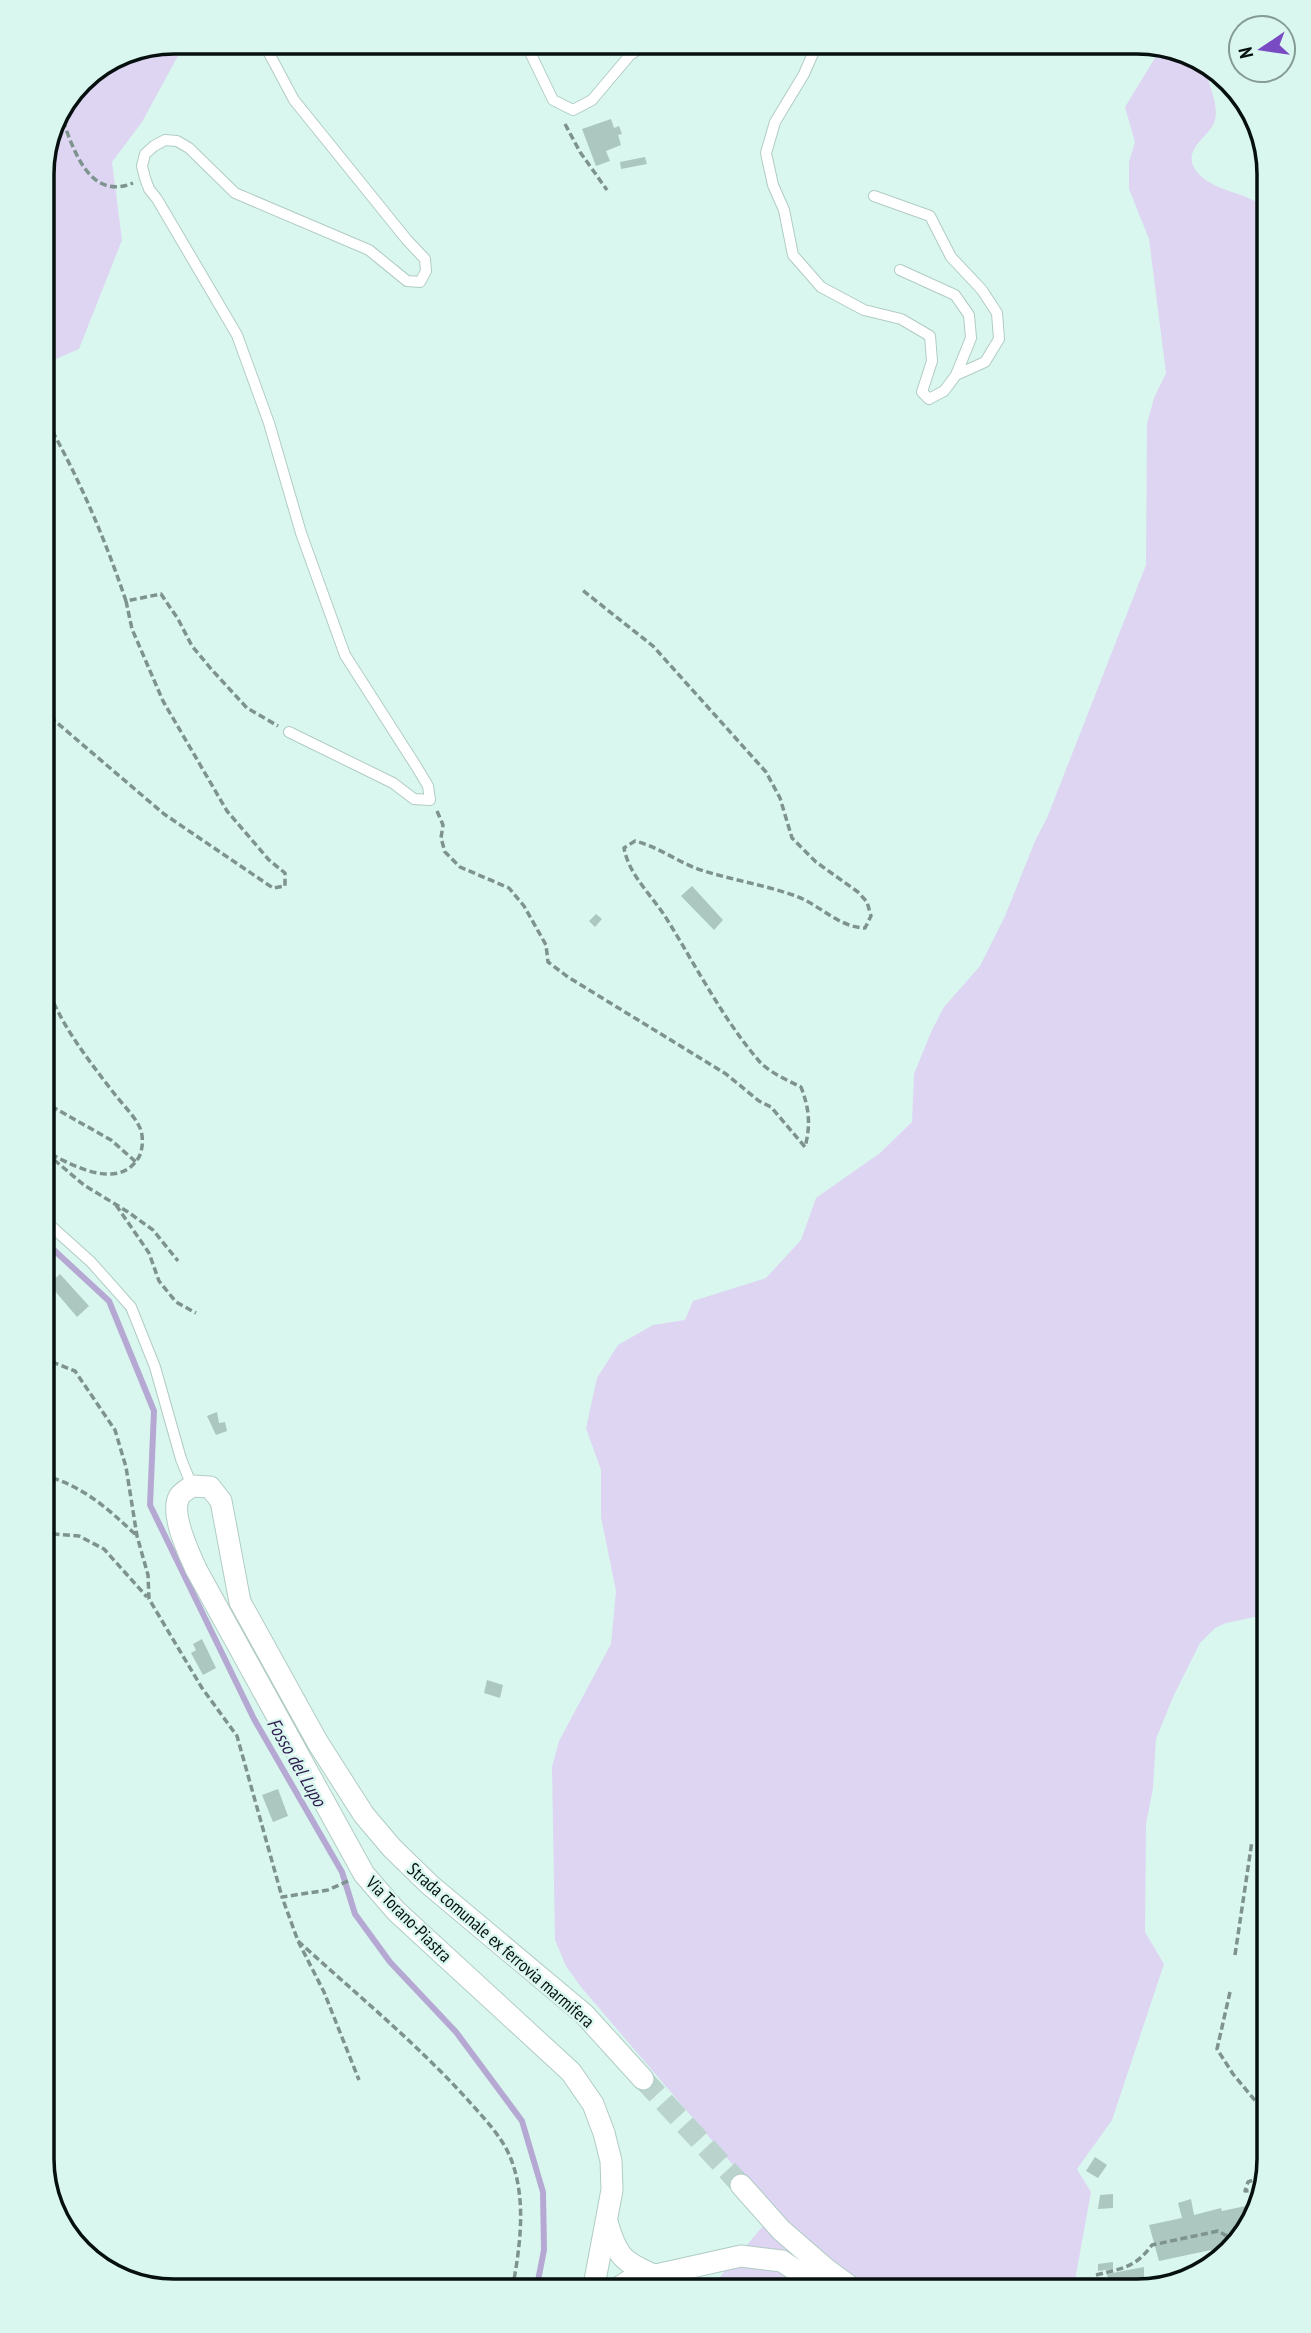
<svg xmlns="http://www.w3.org/2000/svg" width="1311" height="2333" font-family="'PT Sans Narrow',sans-serif">
<style>
.green{fill:#ddd5f2}
.lines{fill:none;stroke-linecap:round;stroke-linejoin:round}
.stream{stroke:#b5a9d3;stroke-width:6}
.building{fill:#abc7bf}
.minor-tunnel{stroke:#bad4cd;stroke-width:21;stroke-dasharray:21 10;stroke-linecap:butt}
.service-casing{stroke:#b0ccc4;stroke-width:12}
.minor-casing{stroke:#b0ccc4;stroke-width:23}
.path{stroke:#7e938e;stroke-width:3.5;stroke-dasharray:7 3.5;stroke-linecap:butt}
.service{stroke:#fff;stroke-width:10}
.minor{stroke:#fff;stroke-width:21}
.labels{text-anchor:middle;dominant-baseline:central;stroke-width:5;stroke-linejoin:round;paint-order:stroke}
.street-label{font-size:18px;fill:#06100e;stroke:#daf7ef}
.water-label{font-size:19px;font-style:italic;fill:#301d50;stroke:#daf7ef}
.rim{fill:none;stroke:#06100e;stroke-width:3.5}
</style>
<rect width="100%" height="100%" fill="#daf7ef"/>
<path class="green" d="M175,42h20l-16,12 -37,68 -30,40 10,78 -43,109 -37,16v-199l39,-85 43,-29z
M1161,48l41,14c5,17 20,47 11,63 -8,14 -32,27 -16,47 15,19 51,21 63,33 4,4 7,10 9,14v1395l-43,9 -11,5 -15,15 -27,54 -17,42 -3,49 -7,36 -1,108 19,32 -52,156 -35,49 14,23 -18,99h-365l66,-78 -193,-226 -15,-21 -11,-26 -3,-173 7,-26 52,-97 5,-53 -15,-74v-47l-15,-42 11,-50 21,-33 35,-20 32,-5 8,-19 73,-23 35,-38 15,-42 64,-45 32,-31 2,-48 18,-44 12,-23 36,-41 25,-50 30,-75 12,-23 99,-253 1,-141 7,-26 12,-25 -17,-134 -20,-50v-27l6,-20 -10,-35z"/>
<g class="lines">
<path class="stream" d="M42,1239l67,62 45,110 -4,94 104,214 88,153 13,42 35,48 66,70 66,89 21,71 1,58 -8,41"/>
</g>
<path class="building" d="M611,119l3,9 5,-2 3,8 -4,1 3,10 -15,6 4,10 -14,5 -14,-37z
M645,157l2,7 -26,5 -1,-7z
M692,886l31,34 -9,10 -33,-34z
M596,914l6,5 -7,8 -6,-6z
M60,1274l29,32 -12,11 -28,-33z
M217,1412l2,11 6,-1 2,9 -11,4 -9,-19z
M202,1639l14,29 -13,7 -12,-22 5,-3 -3,-6z
M487,1680l16,5 -3,13 -16,-5z
M278,1789l10,27 -15,6 -11,-27z
M1095,2157l12,8 -9,13 -12,-7z
M1113,2194v14l-15,1 2,-14z
M1191,2199l3,16 27,-7 1,3 33,-7 -8,28 -34,29 -2,-11 -52,11 -10,-36 33,-7 -4,-15z
M1113,2262v7l-15,2v-7z
M1144,2267v16l-13,2 1,6h-30l-3,-3 -1,-9 10,-1 -1,-4z"/>
<g class="lines">
<path class="minor-tunnel" d="M643,2079l98,106"/>
<defs>
<path id="service" d="M263,42l31,58 113,140 18,19 1,12 -6,11 -13,-1 -38,-31 -134,-57 -46,-45 -12,-7 -12,-1 -11,6 -9,8 -3,12 3,12 4,11 8,10 80,136 32,88 32,110 44,122 71,111 12,20 2,14 -16,-1 -21,-16 -104,-51
M525,42l28,58 20,10 19,-10 38,-45 19,-13
M818,42l-14,32 -29,48 -9,31 7,32 11,25 9,45 28,32 43,23 37,9 29,17 2,25 -10,31 7,7 15,-8 12,-16 15,-37 -2,-23 -14,-20 -55,-25
M874,196l56,20 21,41 31,33 15,23 2,26 -14,23 -29,13
M42,1218l49,44 40,45 24,60 26,92 11,27"/>
<path id="minor" d="M741,2185l40,45 45,39 30,22
M607,2222c10,35 16,40 49,54
M593,2291l19,-101 -1,-29 -7,-28 -11,-29 -22,-32 -175,-161 -32,-37 -168,-305c-7,-16 -26,-54 -17,-72 2,-4 9,-8 13,-11l18,1 11,14 19,101 78,141 46,72 28,33 38,37 154,129 59,65
M613,2291l16,-10 112,-25 41,5 44,30"/>
</defs>
<use href="#service" class="service-casing"/>
<use href="#minor" class="minor-casing"/>
<path class="path" d="M63,121c11,30 27,80 70,62
M565,124l15,28 27,38
M42,413c35,60 62,123 84,188
M42,710l122,104 109,74 12,-2v-13l-16,-13 -42,-49 -64,-110 -31,-72 -6,-28 35,-7 17,25 14,27 20,24 35,38 31,18
M437,811l6,14 -2,13 4,14 15,15 49,21 15,18 22,39 2,17 20,15 158,97 33,27 12,6 34,40c6,-23 4,-39 -4,-60 -14,-7 -31,-14 -42,-26 -36,-42 -62,-93 -91,-140 -15,-25 -39,-45 -44,-73l11,-7c25,6 45,23 69,30 29,9 60,14 89,24 27,9 44,32 72,33l6,-12 -4,-14 -9,-10 -42,-30 -24,-24 -12,-40 -14,-26 -113,-126 -72,-57
M42,1101l69,39 25,22
M42,1149c25,14 76,44 97,8 4,-8 5,-22 0,-31 -6,-12 -18,-23 -26,-34 -30,-39 -56,-72 -71,-119
M46,1153l38,32 44,27 25,18 25,31
M116,1205l33,48 10,28 17,21 20,11
M42,1358l33,13 40,59 11,37 11,69 11,39 1,24 53,89 35,48 45,161
M42,1475c40,10 64,32 94,60
M42,1533l37,3 25,13 43,48
M348,1881l-20,9 -46,7 16,44 26,51 35,88
M298,1941c57,52 117,101 168,157 16,18 36,38 45,61 16,42 9,88 1,132
M1235,1955l17,-114
M1230,1992l-13,57 16,25 30,36h6
M1259,2190l-14,1 3,-9 16,-6
M1096,2275c27,-7 39,-7 56,-30l66,-14 18,10"/>
<use href="#service" class="service"/>
<use href="#minor" class="minor"/>
</g>
<g class="labels">
<g class="street-label">
<text transform="translate(409 1919) rotate(45)">Via Torano-Piastra</text>
<text transform="translate(501 1945) rotate(41)">Strada comunale ex ferrovia marmifera</text>
</g>
<g class="water-label">
<text transform="translate(297 1762) rotate(60)">Fosso del Lupo</text>
</g>
</g>
<path d="M0 0H1311V2333H0ZM174 54H1137A120 120 0 0 1 1257 174V2159A120 120 0 0 1 1137 2279H174A120 120 0 0 1 54 2159V174A120 120 0 0 1 174 54Z" fill="#daf7ef" fill-rule="evenodd"/>
<path class="rim" d="M174 54H1137A120 120 0 0 1 1257 174V2159A120 120 0 0 1 1137 2279H174A120 120 0 0 1 54 2159V174A120 120 0 0 1 174 54Z"/>
<g transform="translate(1262 49) rotate(257)"><circle r="33" fill="#daf7ef" stroke="#859b95" stroke-width="2"/>
<path d="M0-5L12 26L0 18L-12 26Z" fill="#794bc3"/>
<text y="-10" font-size="19" font-weight="bold" text-anchor="middle" fill="#06100e">N</text>
</g>
</svg>
